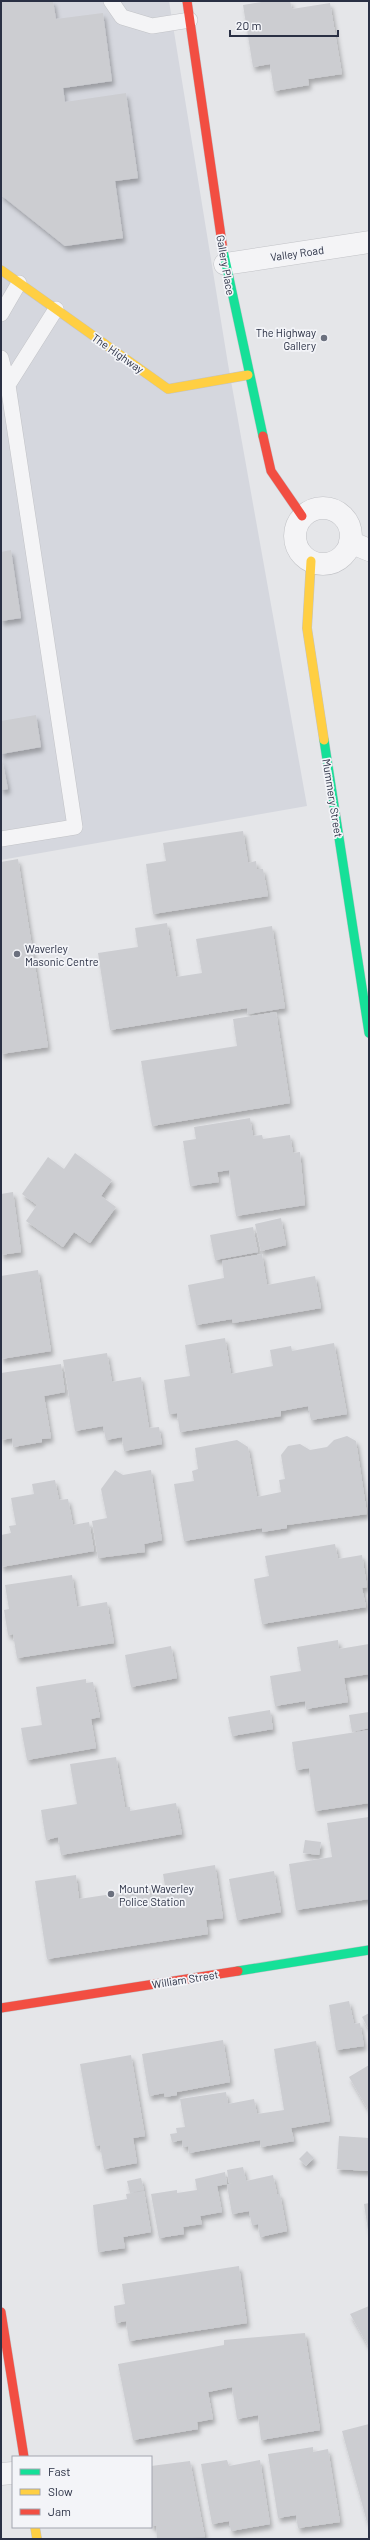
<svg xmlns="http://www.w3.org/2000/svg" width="370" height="2540" font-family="Barlow,sans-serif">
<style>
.built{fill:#d5d7de}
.building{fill:#cccdd1;filter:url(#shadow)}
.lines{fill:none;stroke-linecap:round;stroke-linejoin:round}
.lane-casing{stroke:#c2c3c7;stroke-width:16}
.street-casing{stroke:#c2c3c7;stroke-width:23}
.fast-casing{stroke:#c2c3c7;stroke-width:10}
.slow-casing{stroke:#c2c3c7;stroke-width:10}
.jam-casing{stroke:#c2c3c7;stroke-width:10}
.lane{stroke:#f4f4f6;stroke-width:15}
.street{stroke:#f4f4f6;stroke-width:22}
.fast{stroke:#16e098;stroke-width:9}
.slow{stroke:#ffcf43;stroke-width:9}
.jam{stroke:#f24e42;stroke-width:9}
.poi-dot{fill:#6b707e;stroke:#f3f4f8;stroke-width:1.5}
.labels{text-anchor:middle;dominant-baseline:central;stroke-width:3.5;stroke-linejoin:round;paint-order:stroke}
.street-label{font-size:11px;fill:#2a3044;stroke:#f3f4f8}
.poi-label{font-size:11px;fill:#2a3044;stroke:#f3f4f8;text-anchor:start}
</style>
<defs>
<filter id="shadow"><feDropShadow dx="2.5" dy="4.5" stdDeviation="2" flood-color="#0004"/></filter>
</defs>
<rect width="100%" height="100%" fill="#e5e6e9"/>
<path class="built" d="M1,1h168l59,363 79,442 -306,54z"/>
<path class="building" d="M1,1h52l3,18 47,-6 9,68 -49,7 2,14 61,-9 12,85 -23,3 8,57 -58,8 -64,-51z
M268,1h22l2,8 38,-6 12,71 -34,5 1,6 -35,6 -4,-27 -17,3 -10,-62z
M11,550l10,68 -20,3v-69z
M36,715l5,32 -40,7v-33z
M1,755l7,34 -7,1z
M243,831l5,32 8,-2 1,8h6l5,27 -115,18 -7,-50 20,-3 -3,-18z
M18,859l30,188 -47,7v-192z
M167,923l9,54 26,-4 -6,-34 76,-13 13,82 -37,6 -1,-6 -137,22 -12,-77 40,-6 -3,-19z
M276,1012l14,91 -138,23 -11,-65 96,-15 -4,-27z
M250,1118l3,18 9,-1 1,4 27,-4 3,18 7,-1 5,53 -69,11 -7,-46 -12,2 2,10 -29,4 -7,-45 13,-2 -2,-12z
M75,1153l37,27 -11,16 15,11 -26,36 -16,-11 -11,15 -37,-26 11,-16 -15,-11 26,-37 16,12z
M13,1192l8,60 -20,3v-61z
M281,1218l5,27 -25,6 -6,-27z
M253,1227l5,25 -43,8 -5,-25z
M262,1254l5,31 48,-9 6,32 -88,15 -1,-4 -36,6 -8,-40 36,-7 -2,-17z
M38,1270l13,81 -50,8v-83z
M225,1338l6,36 42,-8 -3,-16 21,-4 1,5 42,-8 13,71 -36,6 -3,-14 -27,5v5l-101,16 -3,-19 -8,1 -5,-34 26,-4 -5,-31z
M107,1353l5,29 29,-5 8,51 10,-1 3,17 -38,7 -2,-14 -16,3 -3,-14 -28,5 -12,-71z
M61,1364l4,28 -21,4 7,42 -9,1v3l-29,5 -1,-9 -11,2v-67z
M347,1436l9,5 11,73 -80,11v3l-25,4v-4l-78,13 -10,-57 20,-3 -2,-10 6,-2 -3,-21 42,-8 11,7 9,50 24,-5 -2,-12 6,-1 -4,-24 7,-9 12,-2 10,6 17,-3 7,-7z
M115,1470l8,5 28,-5 11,70 -18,4 1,8 -47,6 -6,-37 15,-3 -6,-29z
M55,1480l4,20 9,-1 5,26 16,-3 5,29 -93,16v-32l10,-2 -2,-7 7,-1 -5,-27 23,-4 -2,-10z
M335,1544l3,15 24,-4 5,32 -5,1 4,19 -104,17 -8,-45 15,-3 -4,-20z
M72,1575l5,32 30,-5 7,41 -97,15 -4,-24 -5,1 -4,-25 5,-1 -4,-24z
M338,1640l1,9 30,-5v30l-25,4 4,24 -42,7 -1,-8 -30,5 -5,-30 31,-5 -4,-24z
M171,1646l6,32 -46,9 -6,-32z
M86,1679v4l7,-1 7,35 -9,2 5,29 -69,12 -6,-32 21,-3 -6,-38z
M270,1710l3,19 -41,7 -4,-19z
M369,1712v16l-17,4 -3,-17z
M369,1730v73l-54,8 -6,-43 -13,2 -4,-28z
M116,1757l9,50h5v4l46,-8 6,31 -121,21 -3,-18 -12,3 -5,-30 36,-6 -7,-40z
M369,1817v82l-73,11 -7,-46 43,-7 -5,-34z
M305,1840l16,2 -2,13 -16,-2z
M215,1865l8,53 -17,2 2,14 -161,25 -12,-78 41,-6 3,24 86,-13 -2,-12z
M274,1871l7,41 -44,8 -8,-41z
M349,2001l5,23 6,-1 4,23 -28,4 -7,-45z
M369,2013v17l-7,-13z
M223,2040l7,42 -53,10v3l-12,2 -1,-4 -15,3 -7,-42z
M316,2041l14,80 -39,7 3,13 -33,6 -1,-7 -71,13 -1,-7 -5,1 -1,-7 -10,2 -2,-8 7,-1 -1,-5 9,-1 -5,-28 46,-7 2,12 26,-5 3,15 27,-4 -10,-61z
M131,2055l14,81 -12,2 4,25 -33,6 -4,-24 -5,1 -15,-82z
M369,2065v46l-20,-34z
M339,2136l30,2v33l-32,-2z
M307,2151l7,7 -8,8 -7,-7z
M243,2167l3,14 27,-6 4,19h3l7,37 -27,6 -2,-13 -6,1 -3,-14 -17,3 -5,-29 5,-2h-3l-2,-13z
M225,2172l2,12 -10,2 5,26 -22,4 2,8 -19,3 1,7 -25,4 -8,-44 26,-4v3l20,-3 -2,-11z
M141,2178l3,12 -14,3 -3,-12z
M144,2191l7,41 -28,5 2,11 -27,4 -5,-47 34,-6 -1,-5z
M369,2203v27h-1l-4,-26z
M239,2266l8,57 -118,18 -3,-20 -10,2 -2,-17 11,-2 -3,-20z
M369,2306v41l-19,-33z
M305,2333l15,97 -59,10 -3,-25 -21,4 -5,-32 -24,5 5,27 -16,3 1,7 -65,11 -15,-76 106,-19v-5z
M369,2424v98h-2l-25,-91z
M313,2447v5l15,-3 12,73 -42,6 -2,-13 -18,3 -10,-64z
M227,2460l2,6 31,-6 10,64 -39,7 -2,-10 -17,3 -11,-60z
M190,2461l15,76 -48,2 -1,-13h-5v-60z"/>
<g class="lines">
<defs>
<path id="lane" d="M111,1l11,16 30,9 38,-6
M1,314l18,-31
M1,358l7,27 67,442 -74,12
M8,385l48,-76"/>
<path id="street" d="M225,264l144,-22
M295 536a28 28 0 1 1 56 0a28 28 0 1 1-56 0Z
M350,542l19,8
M1,2474l12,-1"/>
<path id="fast" d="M223,250l40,186
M324,740l45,293
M238,1971l131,-21"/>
<path id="slow" d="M1,270l167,119 80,-14
M311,561l-4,67 17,112
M35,2527l2,12"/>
<path id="jam" d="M187,1l36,249
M263,436l8,35 31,45
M1,2008l237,-37
M1,2312l23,145"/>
</defs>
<use href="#lane" class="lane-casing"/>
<use href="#street" class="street-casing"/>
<use href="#fast" class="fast-casing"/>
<use href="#slow" class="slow-casing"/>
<use href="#jam" class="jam-casing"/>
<use href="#lane" class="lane"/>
<use href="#street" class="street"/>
<use href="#fast" class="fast"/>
<use href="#slow" class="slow"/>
<use href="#jam" class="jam"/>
</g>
<g class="poi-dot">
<circle cx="324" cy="338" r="4"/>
<circle cx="17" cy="954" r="4"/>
<circle cx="111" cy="1894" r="4"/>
</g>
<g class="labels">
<g class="street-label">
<text transform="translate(297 253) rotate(-8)">Valley Road</text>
<text transform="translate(226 265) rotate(80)">Gallery Place</text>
<text transform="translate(118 353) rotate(35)">The Highway</text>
<text transform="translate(333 798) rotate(81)">Mummery Street</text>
<text transform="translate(185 1979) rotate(-9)">William Street</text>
</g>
<g class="poi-label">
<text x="316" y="332" text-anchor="end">The Highway<tspan x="316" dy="13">Gallery</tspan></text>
<text x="25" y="948">Waverley<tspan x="25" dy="13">Masonic Centre</tspan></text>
<text x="119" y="1888">Mount Waverley<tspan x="119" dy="13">Police Station</tspan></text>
</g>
</g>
<rect width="370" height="2540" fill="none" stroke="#2a3044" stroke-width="4"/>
<rect x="12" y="2456" width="140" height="72" fill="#f3f4f8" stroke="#a3a6b0"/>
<rect x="20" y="2469" width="20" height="6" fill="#16e098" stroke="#a3a6b0"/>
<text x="48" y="2476" font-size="12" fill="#2a3044">Fast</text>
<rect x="20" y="2489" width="20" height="6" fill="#ffcf43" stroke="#a3a6b0"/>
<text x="48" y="2496" font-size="12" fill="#2a3044">Slow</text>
<rect x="20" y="2509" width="20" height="6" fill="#f24e42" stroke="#a3a6b0"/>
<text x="48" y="2516" font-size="12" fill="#2a3044">Jam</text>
<path d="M230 30v6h108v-6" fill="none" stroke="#2a3044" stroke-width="2"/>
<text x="236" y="30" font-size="12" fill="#2a3044" stroke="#f3f4f8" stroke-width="3" paint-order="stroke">20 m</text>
</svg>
